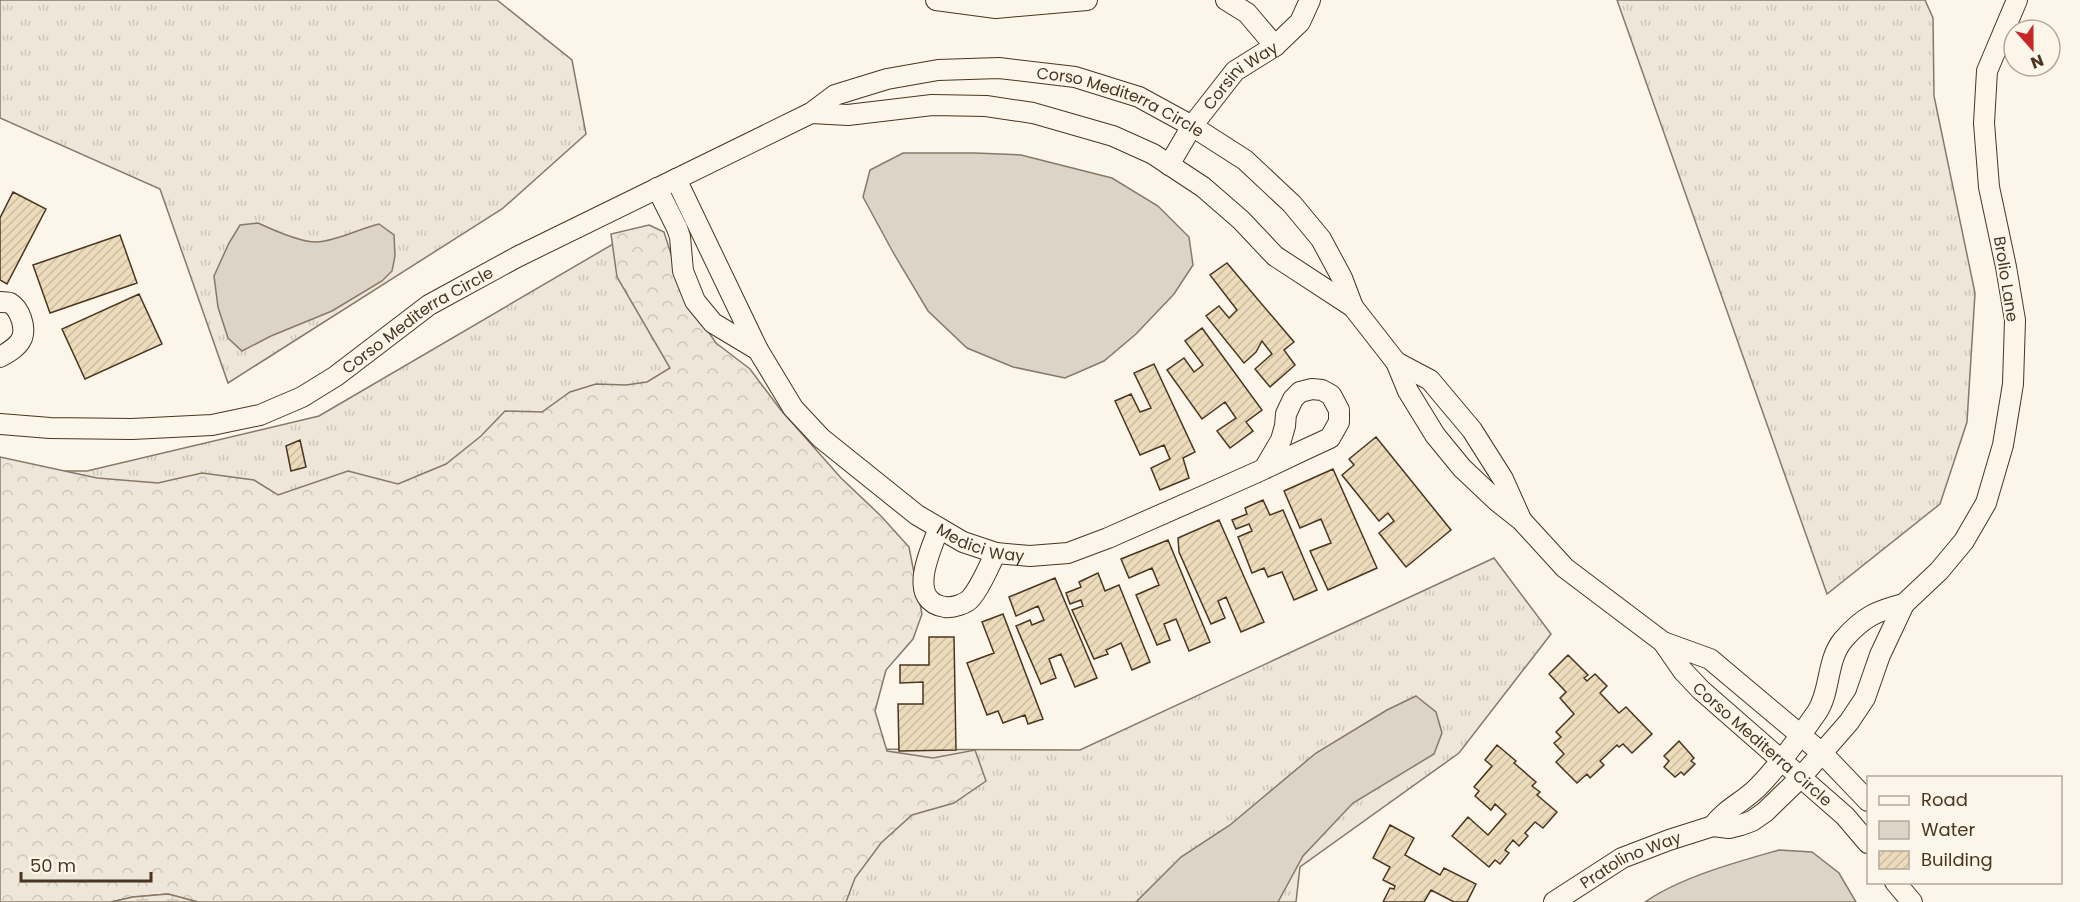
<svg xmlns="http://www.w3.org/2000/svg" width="2080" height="902" font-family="Poppins,sans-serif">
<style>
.grass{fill:url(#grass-tufts);stroke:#887966;stroke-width:1.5}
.forest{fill:url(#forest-crowns);stroke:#887966;stroke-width:1.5}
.wetland{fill:url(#wetland-marsh);stroke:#887966;stroke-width:1.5}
.water{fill:#dcd4c6;stroke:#887966;stroke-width:1.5}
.building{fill:url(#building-hatch);stroke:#4a3520;stroke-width:1.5}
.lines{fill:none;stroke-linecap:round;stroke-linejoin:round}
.minor-casing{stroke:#4a3520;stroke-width:22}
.minor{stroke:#fbf6e9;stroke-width:20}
.labels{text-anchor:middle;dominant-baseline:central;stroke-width:4.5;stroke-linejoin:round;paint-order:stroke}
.street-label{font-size:16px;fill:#4a3520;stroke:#fbf6e9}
</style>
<defs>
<pattern id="grass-tufts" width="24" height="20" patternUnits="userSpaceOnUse" patternTransform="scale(1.5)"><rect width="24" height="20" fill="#ede6d9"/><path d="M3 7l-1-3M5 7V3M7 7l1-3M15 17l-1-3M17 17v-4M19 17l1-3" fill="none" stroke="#cdc6ba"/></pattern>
<pattern id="forest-crowns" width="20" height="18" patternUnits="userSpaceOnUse" patternTransform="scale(1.5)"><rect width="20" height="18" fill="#ede6d9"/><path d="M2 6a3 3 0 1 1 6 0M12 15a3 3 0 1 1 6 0" fill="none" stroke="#cdc6ba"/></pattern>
<pattern id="wetland-marsh" width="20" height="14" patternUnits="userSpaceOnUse" patternTransform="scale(1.5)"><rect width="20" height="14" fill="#ede6d9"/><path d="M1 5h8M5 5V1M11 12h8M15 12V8" fill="none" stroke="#cdc6ba"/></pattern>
<pattern id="building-hatch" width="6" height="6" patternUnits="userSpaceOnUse" patternTransform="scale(1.5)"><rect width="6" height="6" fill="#ecdcbc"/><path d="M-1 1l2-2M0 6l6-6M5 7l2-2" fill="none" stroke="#ccbda1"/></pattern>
</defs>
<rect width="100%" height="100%" fill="#fbf6e9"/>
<path class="grass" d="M0,0h497l75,60 14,74 -84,75 -274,174 -68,-194 -160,-71z
M1617,0h308l8,18 1,78 41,197 -8,129 -27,82 -113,90z
M625,237l203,512 252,1 414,-192 57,76 -92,119 -159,114 -4,35h-1296v-431h87l232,-55z"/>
<path class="forest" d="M649,225l15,7 21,66 31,45 34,26 30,40 61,69 40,38 28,31 13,67 -9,25 -27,31 -11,41 12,40 46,7 42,-8 11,31 -32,22 -42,12 -31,28 -26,35 -9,24h-648l-30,-8 -35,3 -22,5h-111v-445l97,21 61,5 44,-10 52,7 24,15 70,-24 50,13 48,-20 35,-28 24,-25 37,1 28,-20 26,-8 30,1 21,-3 23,-14 -53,-91 -6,-43z"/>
<path class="wetland" d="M168,894l30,8h-87l22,-5z"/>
<path class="water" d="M903,153h72l46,2 91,23 46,28 31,31 4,28 -19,29 -38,40 -32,27 -39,17 -52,-11 -46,-19 -39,-37 -34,-57 -31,-57 7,-27z
M258,223c15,7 41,19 58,19 21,-1 42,-13 63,-18l15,11 1,21 -3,15 -10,10 -50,30 -61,25 -29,15 -14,-13 -10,-31 -4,-31 15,-33 11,-18z
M1416,696l20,16 6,21 -8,21 -81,49 -50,53 -25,46h-142l45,-45 49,-32 86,-72 71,-43z
M1779,850l33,2 27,21 17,29h-211c36,-25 92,-40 134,-52z"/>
<path class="building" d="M13,192l33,17 -39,75 -7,-4v-62z
M120,235l17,48 -87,30 -17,-48z
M1227,263l67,79 -10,8 11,15 -25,22 -15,-18 17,-15 -10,-13 -6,11 -12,11 -38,-47 13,-10 10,12 8,-8 -27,-35z
M139,294l23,50 -77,35 -23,-50z
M1202,328l60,82 -16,12 7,9 -23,17 -13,-17 19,-13 -11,-16 -23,17 -35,-49 17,-12 10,14 9,-7 -18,-24z
M1154,364l41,88 -12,6 6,20 -29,12 -9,-22 19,-9 -6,-14 -24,10 -25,-54 16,-7 9,18 11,-4 -17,-35z
M1376,437l75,93 -45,37 -27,-34 15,-12 -6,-8 -9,8 -37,-46 12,-10 -5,-6z
M300,440l6,27 -15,4 -5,-25z
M1333,469l44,99 -49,22 -18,-39 21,-8 -10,-24 -21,9 -16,-37z
M1263,500l7,15 13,-5 34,80 -23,10 -12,-28 -14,5 -4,-9 -12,5 -14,-36 14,-6 -3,-7 -13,5 -4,-9 15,-6 -2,-6z
M1219,520l45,102 -23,10 -15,-35 -8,4 7,17 -14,6 -32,-72 -1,-14z
M1168,540l42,102 -21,9 -13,-32 -12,5 6,16 -13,5 -21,-50 23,-10 -7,-17 -23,10 -8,-19z
M1098,573l7,18 14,-6 31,77 -18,8 -11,-27 -15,7 2,4 -14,5 -22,-49 11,-4 -2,-6 -11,4 -4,-11 15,-6 -2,-5z
M1055,578l42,100 -22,9 -14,-33 -12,5 7,19 -15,6 -25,-58 14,-6 2,5 12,-5 -6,-14 -22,10 -7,-19z
M1003,614l40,105 -15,5 -3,-9 -22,8 -5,-12 -11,4 -20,-52 27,-10 -12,-31z
M929,637h25l2,113 -57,1 -1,-47h25v-22l-23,1v-18h29z
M1568,655l20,20 -4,3 3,3 8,-7 12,12 -7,7 19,20 7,-6 26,27 -20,19 -9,-9 -4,3 -2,-2 -17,16 4,4 -14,13 -3,-4 -10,9 -21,-21 8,-8 -10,-11 7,-6 -5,-5 18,-18 -14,-16 6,-6 -17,-18z
M1679,741l15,17 -3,3 4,3 -11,11 -3,-3 -6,5 -11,-10 5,-6 -5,-5z
M1497,745l19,16 -2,2 22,19 -4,4 8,6 -3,3 20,17 -14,16 -8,-6 -10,11 3,3 -9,10 -6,-6 -8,10 4,3 -9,11 -5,-4 -6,7 -37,-31 16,-19 20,18 18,-21 -11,-10 -4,6 -16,-14 4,-5 -5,-4 18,-21 -7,-6z
M1390,825l24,13 -9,17 35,20 4,-7 32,16 -9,18h-13l-23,-12 -7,12h-41l7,-14 4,1 1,-3 -12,-6 7,-13 -17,-9z"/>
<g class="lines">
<defs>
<g id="minor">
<path d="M936,0l60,8 91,-8"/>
<path d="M1226,0l21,13 28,33"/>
<path d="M811,113l37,2 84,-10 54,1 47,7 80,23 40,18 50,33 38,33 34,36 78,51 43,55 12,29 27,44 27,33 36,34 24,19 43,47 98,74"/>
<path id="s1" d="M1169,165l23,-39 43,-55 40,-25 25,-24 10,-22"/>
<path id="s2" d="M676,179l82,171 35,58 28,30 96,77 46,27 33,11 34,3 38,-3 40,-15 118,-52 38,-17 40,-19 26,-12 9,-16v-12l-8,-15 -9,-5 -10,-1 -12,3 -7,7 -7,15 -1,12 -4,14 -17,29"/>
<path d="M657,188l20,40 3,9 3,34 12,30 18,22 45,27"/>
<path d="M0,302c3,0 7,0 10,1 10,6 16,24 12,35 -4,9 -13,14 -22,19"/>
<path d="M1396,362l34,18 42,50 31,49 17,38"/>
<path id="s3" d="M0,424l50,4 82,1 80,-4 48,-10 42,-18 34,-21 93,-71 88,-48 294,-144 24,-18 52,-16 51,-9 61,-2 76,9 64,20 53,29 53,34 47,44 29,35 21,39 11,29"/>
<path d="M939,528c-9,23 -33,73 6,79 8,1 21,-3 26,-9 11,-13 17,-31 25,-45"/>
<path id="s4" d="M1868,801l-45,-47 -113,-95 -47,-17 20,29 18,19 144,126 23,27"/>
<path d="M1713,826c12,-17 30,-24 44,-38 22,-22 42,-50 60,-76 14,-21 9,-51 26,-72 20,-23 33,-29 61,-36"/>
<path d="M1895,882l17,20"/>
<path id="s5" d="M1554,902l68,-44 47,-18 44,-14 16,2 12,-3 11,-4 13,-9 36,-35 48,-55 16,-24 15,-43 24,-51 35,-33 25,-30 22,-38 17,-58 10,-61 2,-64 -9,-53 -17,-80 -5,-64 3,-52 30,-71"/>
</g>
</defs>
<use href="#minor" class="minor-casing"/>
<use href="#minor" class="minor"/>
</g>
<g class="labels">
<g class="street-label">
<text stroke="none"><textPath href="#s1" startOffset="116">Corsini Way</textPath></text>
<text stroke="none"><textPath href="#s3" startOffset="1216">Corso Mediterra Circle</textPath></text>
<text transform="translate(2006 279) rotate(81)">Brolio Lane</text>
<text stroke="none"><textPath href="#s3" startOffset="446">Corso Mediterra Circle</textPath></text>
<text stroke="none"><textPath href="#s2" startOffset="492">Medici Way</textPath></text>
<text stroke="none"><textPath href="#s4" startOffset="406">Corso Mediterra Circle</textPath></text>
<text stroke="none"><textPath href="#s5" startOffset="88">Pratolino Way</textPath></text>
</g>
</g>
<rect x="1867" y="776" width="195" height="108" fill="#fbf6e9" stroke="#b4a999" stroke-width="1.5"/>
<rect x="1879" y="796" width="30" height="9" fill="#fbf6e9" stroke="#b4a999" stroke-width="1.5"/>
<text x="1921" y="806" font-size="18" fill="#4a3520">Road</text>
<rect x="1879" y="821" width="30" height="18" fill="#dcd4c6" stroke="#b4a999" stroke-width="1.5"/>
<text x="1921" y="836" font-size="18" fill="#4a3520">Water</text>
<rect x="1879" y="851" width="30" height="18" fill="url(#building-hatch)" stroke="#b4a999" stroke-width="1.5"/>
<text x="1921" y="866" font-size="18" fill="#4a3520">Building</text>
<g transform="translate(2032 48) rotate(159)"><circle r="28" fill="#fbf6e9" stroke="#b4a999" stroke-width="1.5"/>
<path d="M0-4.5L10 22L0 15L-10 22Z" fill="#c62828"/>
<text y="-9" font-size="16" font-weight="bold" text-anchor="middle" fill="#4a3520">N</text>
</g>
<path d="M21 872v9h130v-9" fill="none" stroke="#4a3520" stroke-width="3"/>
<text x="30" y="872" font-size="18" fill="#4a3520" stroke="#fbf6e9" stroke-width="4.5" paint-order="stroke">50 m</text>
</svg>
